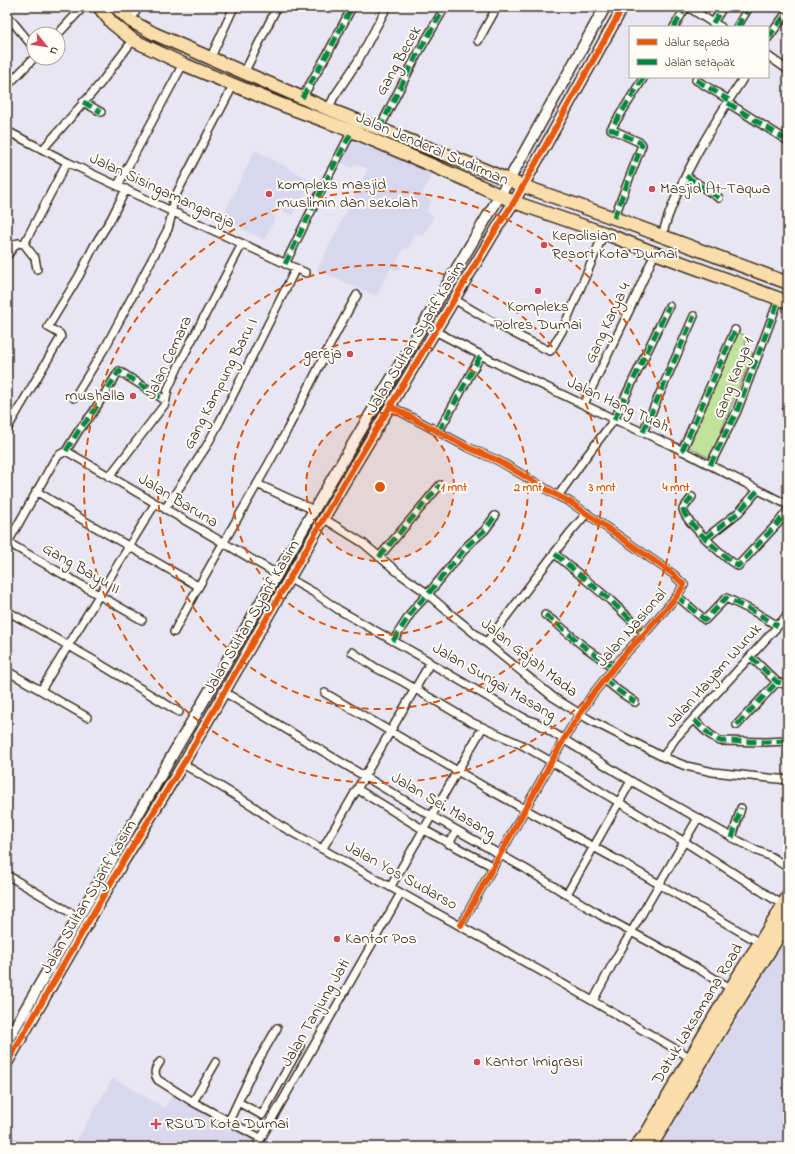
<svg xmlns="http://www.w3.org/2000/svg" width="795" height="1154" font-family="'Indie Flower',sans-serif">
<style>
.built{fill:#d8d7ee}
.green{fill:#c0e29b;stroke:#7e865c}
.lines{fill:none;stroke-linecap:round;stroke-linejoin:round}
.street-casing{stroke:#3b2a1e;stroke-width:10}
.secondary-casing{stroke:#3b2a1e;stroke-width:13}
.primary-casing{stroke:#3b2a1e;stroke-width:15}
.highway-casing{stroke:#3b2a1e;stroke-width:16}
.street{stroke:#fdfcf7;stroke-width:7}
.secondary{stroke:#fdfcf7;stroke-width:10}
.primary{stroke:#f9deab;stroke-width:12}
.highway{stroke:#f9deab;stroke-width:13}
.quiet{stroke:#00873e;stroke-width:5;stroke-dasharray:10 5;stroke-linecap:butt}
.cycleway-casing{stroke:#fdfcf7;stroke-width:8}
.cycleway{stroke:#e8590c;stroke-width:6}
.ring{fill:none;stroke:#df570d;stroke-width:2;stroke-dasharray:7 5}
.poi-dot{fill:#d1495b;stroke:#fdfcf7;stroke-width:1.5}
.labels{text-anchor:middle;dominant-baseline:central;stroke-width:4;stroke-linejoin:round;paint-order:stroke}
.street-label{font-size:16px;fill:#3b2a1e;stroke:#fdfcf7}
.poi-label{font-size:16px;fill:#3b2a1e;stroke:#fdfcf7;text-anchor:start}
.centre{fill:#df570d;stroke:#fdfcf7;stroke-width:2}
.ring-label{font-size:12px;text-anchor:middle;font-weight:bold;fill:#df570d;stroke:#fdfcf7;stroke-width:4;stroke-linejoin:round;paint-order:stroke}
</style>
<rect width="100%" height="100%" fill="#e7e6f2"/>
<filter id="ink" filterUnits="userSpaceOnUse"><feTurbulence type="fractalNoise" baseFrequency=".025" numOctaves="2"/><feDisplacementMap in="SourceGraphic" scale="8" xChannelSelector="R" yChannelSelector="G"/><feConvolveMatrix kernelMatrix="1 2 1 2 8 2 1 2 1" color-interpolation-filters="sRGB"/></filter>
<g filter="url(#ink)">
<path class="built" d="M347,139l86,33 -11,23 10,6 -6,10 8,5 -10,19 -8,-2 -9,17 -3,-2 -8,15 5,4 -3,4 -7,-3 -15,28 -59,-26 51,-101 -13,-5 -3,4 -15,-8z
M255,150l58,32 -21,33 -18,-8 -3,7 5,3 -12,23 -42,-22z
M788,935v212h-128z
M113,1078l52,30 8,-13 80,44 -4,8h-176z
M7,1133l25,14h-25z"/>
<path class="green" d="M738,332l6,3 2,13 7,5 -43,105 -21,-11 41,-94 6,-18z"/>
<g class="lines">
<defs>
<path id="street" d="M688,7l25,16 8,4
M131,21l7,-14
M713,23l10,-16
M7,27l5,-6 22,27
M674,27l12,-20
M737,27l12,-20
M58,34l25,-27
M768,38l20,-27
M478,41l19,-34
M768,56l20,14
M210,59l24,-52
M244,73l33,-66
M696,80l33,20
M7,86l27,-28
M302,98l27,-47 23,-44
M83,102l18,10
M728,103l60,38
M328,109l6,-12 24,-36 29,-54
M379,129l38,-74 28,-48
M7,131l60,31 104,49 135,62
M43,149l57,-65 33,-44
M686,176l33,22
M118,185l65,-121
M614,218l28,-73 -1,-2 -30,-14 33,-52
M662,235c17,-57 50,-109 82,-158
M24,244l11,14 2,11
M7,256l9,-12 2,-1 6,1 43,-82
M285,264l45,-91 22,-42
M454,299c31,19 62,37 96,52l1,-1 11,-19 42,-98
M435,331l63,33 122,58 51,23 117,60
M74,398l32,-52 62,-117 4,-16 1,-12 6,-12 55,-105
M584,404l45,-93 26,-58
M390,406l77,41 32,14 59,35 12,6 103,72 11,11 -7,11 -32,37 -22,23 -31,39 -28,44 -103,186
M787,410l1,1
M7,429l54,-92 -1,-3 -12,-7 31,-51 15,-30 17,-27 15,-30
M439,431l42,-76
M643,432l51,-116
M66,451l211,123
M682,451l53,-121
M710,465l27,-54 42,-112
M109,477l56,-73 3,-15 12,-26 62,-119
M257,484l57,26
M36,491l47,29 115,66
M558,496l27,-38 29,-38 55,-114
M692,497l-9,12c1,12 44,51 55,57l40,-43 10,-13
M165,509l41,-62 14,-26 76,-153
M323,518l40,25 37,31 24,17 23,20 106,86 37,23 73,37 23,9 27,6 75,8
M706,538l33,-26 19,-22
M7,542l135,78
M7,544l47,-83 5,-6 7,-4 13,-21 13,-16 27,-43 46,29
M555,554l55,46 35,33
M379,557l61,-72
M290,579l23,13 26,18 88,50 3,3 75,44 19,11 13,5 94,58 124,69 17,7 16,11
M677,596l28,24 21,-22 27,13 25,15
M7,611l83,47 89,54
M545,615l10,7 27,23 32,23
M174,632c35,-67 75,-131 111,-198 24,-46 46,-94 72,-139
M393,641l20,-31 15,-16 40,-49 17,-15 10,-14
M486,643l83,-109 18,-21
M352,652l24,16 24,12 73,43 49,22 30,17 141,85 90,58
M751,657l26,25 11,3
M7,671l80,46
M605,680l15,12 15,10
M41,690l114,-186
M224,692l190,114 110,62 78,48 88,48 42,25
M325,693l163,96 133,73 139,81
M694,720l15,14 11,7 45,1 23,-1
M737,725l40,-43
M663,757l12,-18 103,-113 10,-12
M183,764l70,42 26,19 122,68 145,81 145,84
M357,789l67,41 68,36
M732,838l9,-30
M449,844l7,-13
M323,848l107,-185
M7,875l71,42
M391,886l92,-159
M567,894l64,-113
M593,1001l19,-36 86,-147
M160,1062c-5,7 -7,11 -2,18l35,22 67,36
M193,1102l23,-40
M238,1102l24,13 38,-69
M229,1121l25,-53 23,-40
M256,1147l145,-254"/>
<path id="secondary" d="M7,1041l325,-562 177,-299 96,-173
M7,1063l113,-196 63,-103 160,-279 157,-262 14,-21 109,-195"/>
<path id="primary" d="M99,7l13,16 21,17 50,24 94,39 75,28 128,55 34,16 90,31 51,20 133,49
M116,7l15,14 24,13 173,75 147,57 48,20 91,32 174,65"/>
<path id="highway" d="M636,1147l11,-13 92,-158 38,-59 11,-20
M650,1147l77,-129 61,-98"/>
</defs>
<use href="#street" class="street-casing"/>
<use href="#secondary" class="secondary-casing"/>
<use href="#primary" class="primary-casing"/>
<use href="#highway" class="highway-casing"/>
<use href="#street" class="street"/>
<use href="#secondary" class="secondary"/>
<use href="#primary" class="primary"/>
<use href="#highway" class="highway"/>
<path class="quiet" d="M713,23l10,-16
M674,27l12,-20
M737,27l12,-20
M768,38l20,-27
M696,80l33,20
M302,98l27,-47 23,-44
M83,102l18,10
M728,103l60,38
M379,129l38,-74 28,-48
M686,176l33,22
M614,218l28,-73 -1,-2 -30,-14 33,-52
M285,264l45,-91 22,-42
M787,283l1,-2
M787,410l1,1
M614,420l55,-114
M439,431l42,-76
M643,432l51,-116
M66,451l13,-21 13,-16 27,-43 46,29
M682,451l53,-121
M710,465l27,-54 42,-112
M692,497l-9,12c1,12 44,51 55,57l40,-43 10,-13
M706,538l33,-26 19,-22
M555,554l55,46 35,33
M379,557l61,-72
M677,596l28,24 21,-22 27,13 25,15
M545,615l10,7 27,23 32,23
M393,641l20,-31 15,-16 40,-49 17,-15 10,-14
M751,657l26,25 11,3
M605,680l15,12 15,10
M694,720l15,14 11,7 45,1 23,-1
M737,725l40,-43
M732,838l9,-30"/>
<defs>
<path id="cycleway" d="M390,406l77,41 32,14 59,35 12,6 103,72 11,11 -7,11 -32,37 -22,23 -31,39 -28,44 -103,186
M7,1063l113,-196 63,-103 160,-279 157,-262 14,-21 109,-195"/>
</defs>
<use href="#cycleway" class="cycleway-casing"/>
<use href="#cycleway" class="cycleway"/>
</g>
</g>
<circle cx="380" cy="487" r="74" fill="#df570d" fill-opacity=".12"/>
<g class="ring">
<circle cx="380" cy="487" r="74"/>
<circle cx="380" cy="487" r="148"/>
<circle cx="380" cy="487" r="222"/>
<circle cx="380" cy="487" r="296"/>
</g>
<g class="poi-dot">
<circle cx="652" cy="189" r="4"/>
<circle cx="269" cy="194" r="4"/>
<circle cx="544" cy="245" r="4"/>
<circle cx="538" cy="291" r="4"/>
<circle cx="350" cy="354" r="4"/>
<circle cx="133" cy="396" r="4"/>
<circle cx="337" cy="939" r="4"/>
<circle cx="477" cy="1062" r="4"/>
<path d="M154 1118h4v4h4v4h-4v4h-4v-4h-4v-4h4z"/>
</g>
<g class="labels">
<g class="street-label">
<text transform="translate(399 61) rotate(-61)">Gang Becek</text>
<text transform="translate(432 149) rotate(23)">Jalan Jenderal Sudirman</text>
<text transform="translate(162 191) rotate(25)">Jalan Sisingamangaraja</text>
<text transform="translate(608 323) rotate(-65)">Gang Karya 4</text>
<text transform="translate(416 337) rotate(-59)">Jalan Sultan Syarif Kasim</text>
<text transform="translate(169 358) rotate(-65)">Jalan Cemara</text>
<text transform="translate(734 378) rotate(-68)">Gang Karya 1</text>
<text transform="translate(221 384) rotate(-63)">Gang Kampung Baru I</text>
<text transform="translate(618 405) rotate(25)">Jalan Hang Tuah</text>
<text transform="translate(178 501) rotate(31)">Jalan Baruna</text>
<text transform="translate(81 569) rotate(30)">Gang Bayu II</text>
<text transform="translate(252 617) rotate(-60)">Jalan Sultan Syarif Kasim</text>
<text transform="translate(632 628) rotate(-49)">Jalan Nasional</text>
<text transform="translate(529 658) rotate(38)">Jalan Gajah Mada</text>
<text transform="translate(714 676) rotate(-48)">Jalan Hayam Wuruk</text>
<text transform="translate(494 682) rotate(30)">Jalan Sungai Masang</text>
<text transform="translate(443 806) rotate(30)">Jalan Sei. Masang</text>
<text transform="translate(401 876) rotate(29)">Jalan Yos Sudarso</text>
<text transform="translate(89 897) rotate(-60)">Jalan Sultan Syarif Kasim</text>
<text transform="translate(316 1013) rotate(-60)">Jalan Tanjung Jati</text>
<text transform="translate(698 1014) rotate(-59)">Datuk Laksamana Road</text>
</g>
<g class="poi-label">
<text x="277" y="185">kompleks masjid<tspan x="277" dy="18">muslimin dan sekolah</tspan></text>
<text x="660" y="189">Masjid At-Taqwa</text>
<text x="552" y="236">Kepolisian<tspan x="552" dy="18">Resort Kota Dumai</tspan></text>
<text x="538" y="307" text-anchor="middle">Kompleks<tspan x="538" dy="18">Polres Dumai</tspan></text>
<text x="342" y="354" text-anchor="end">gereja</text>
<text x="125" y="396" text-anchor="end">mushalla</text>
<text x="345" y="939">Kantor Pos</text>
<text x="485" y="1062">Kantor Imigrasi</text>
<text x="165" y="1124">RSUD Kota Dumai</text>
</g>
</g>
<circle cx="380" cy="487" r="6" class="centre"/>
<g class="ring-label">
<text x="454" y="491">1 mnt</text>
<text x="528" y="491">2 mnt</text>
<text x="602" y="491">3 mnt</text>
<text x="676" y="491">4 mnt</text>
</g>
<rect width="795" height="1154" fill="none" stroke="#fdfcf7" stroke-width="24"/>
<rect x="12" y="12" width="771" height="1130" fill="none" stroke="#3b2a1e" stroke-width="1.5" filter="url(#ink)"/>
<rect x="629" y="26" width="140" height="52" fill="#fdfcf7" stroke="#afa8a0"/>
<rect x="637" y="39" width="20" height="6" fill="#e8590c" stroke="#afa8a0"/>
<text x="665" y="46" font-size="12" fill="#3b2a1e">Jalur sepeda</text>
<rect x="637" y="59" width="20" height="6" fill="#00873e" stroke="#afa8a0"/>
<text x="665" y="66" font-size="12" fill="#3b2a1e">Jalan setapak</text>
<g transform="translate(46 46) rotate(120)"><circle r="19" fill="#fdfcf7" stroke="#afa8a0"/>
<path d="M0-3L7 15L0 10L-7 15Z" fill="#d1495b"/>
<text y="-6" font-size="11" font-weight="bold" text-anchor="middle" fill="#3b2a1e">U</text>
</g>
</svg>
